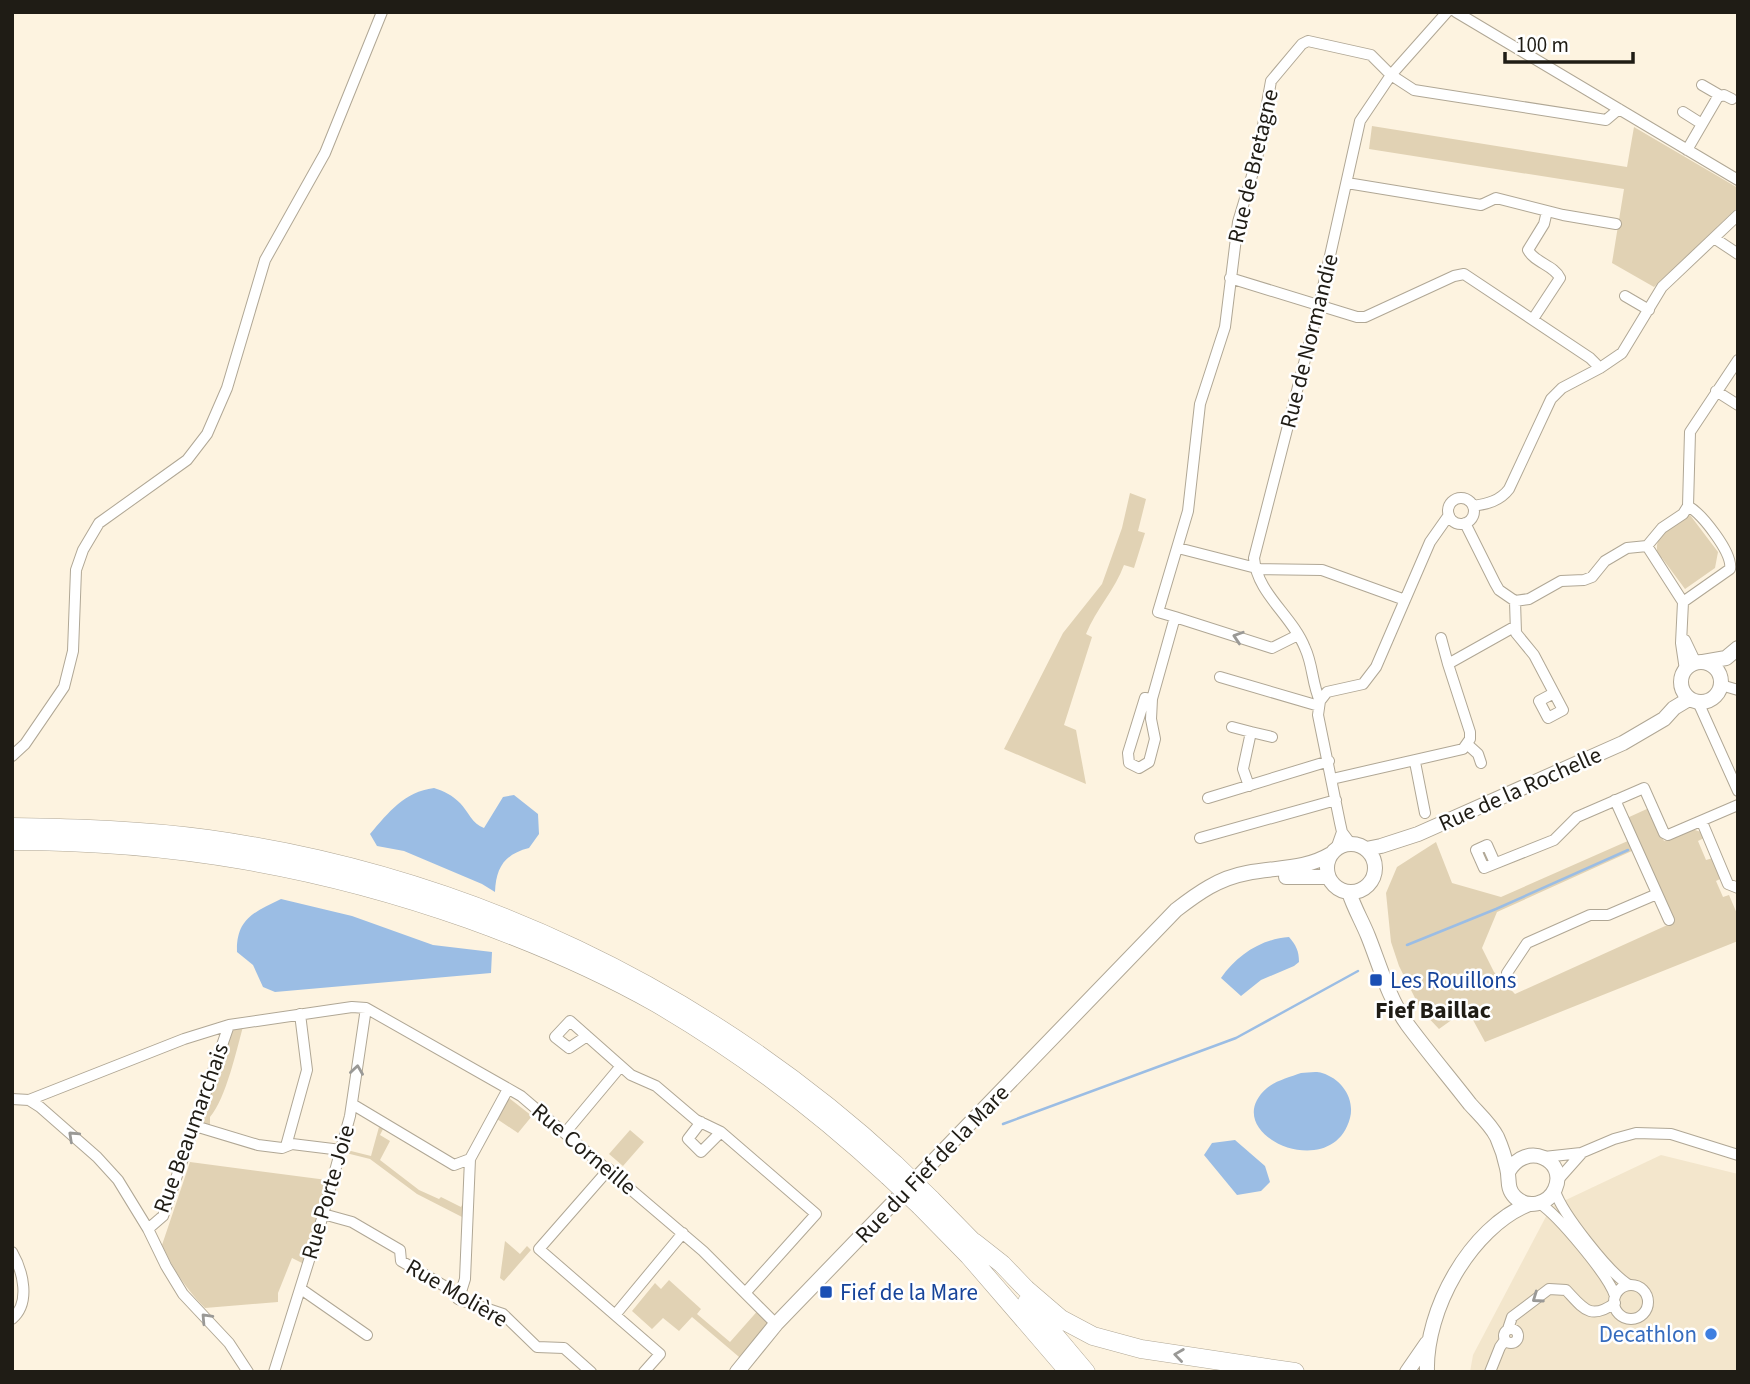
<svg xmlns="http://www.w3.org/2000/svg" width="1750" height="1384" font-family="'Source Sans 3',sans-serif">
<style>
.built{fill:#f3e6cc}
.green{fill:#e1d2b4}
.water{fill:#9bbde4}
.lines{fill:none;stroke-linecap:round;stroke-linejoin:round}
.stream{stroke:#9bbde4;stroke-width:2.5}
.minor-casing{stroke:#b0a795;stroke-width:12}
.major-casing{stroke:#b0a795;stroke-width:16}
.highway-casing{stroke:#b0a795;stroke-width:19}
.minor{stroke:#fff;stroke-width:10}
.major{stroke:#fff;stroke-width:14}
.highway{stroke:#fff;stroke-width:18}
.highway-bridge-casing{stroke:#b0a795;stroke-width:19;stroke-linecap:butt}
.highway-bridge{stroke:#fff;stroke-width:18}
.oneway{stroke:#9a9996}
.transit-dot{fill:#1a4fb4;stroke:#fff;stroke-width:2.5}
.shop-dot{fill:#3f7fe0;stroke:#fff;stroke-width:2.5}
.labels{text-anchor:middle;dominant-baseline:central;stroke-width:5;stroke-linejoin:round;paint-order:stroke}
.street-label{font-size:23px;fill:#1f1c15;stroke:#fff}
.transit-label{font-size:23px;fill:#164399;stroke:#fff;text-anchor:start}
.shop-label{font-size:23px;fill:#366cbe;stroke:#fff;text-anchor:end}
.neighbourhood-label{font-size:24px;font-weight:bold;fill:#1f1c15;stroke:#fff}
</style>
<rect width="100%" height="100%" fill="#fdf3e0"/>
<path class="built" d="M1661,1155l77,19v198h-268l3,-17 78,-148z"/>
<path class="green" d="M1372,126l255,41 7,-40 104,61v19l-84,80 -42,-24 12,-74 -255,-40z
M1130,493l16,6 -8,32 7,2 -11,35 -10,-3c-9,25 -28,44 -38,69l6,3 -28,88 12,5 10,54 -82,-35 59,-116 39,-49 20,-56z
M1690,515l28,37 -3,16 -30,21 -23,-31 -3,1c-9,-25 13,-32 31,-44z
M1649,808l15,33 28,-12 9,3 3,6 -6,3 8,19 7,-2 9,20 -6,3 7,16 6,-2 9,21v25l-253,101 -18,-33 -28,20 -18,-19 -22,-44 -8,-24 -5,-49 11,-26 39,-25 16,41 49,14 129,-57 4,10 -137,62 -15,36 12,24 21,22 159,-72 -47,-104z
M244,1023c-7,25 -18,76 -34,94v9h-15l34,-101z
M509,1098l23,18 -14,17 -21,-14z
M379,1127l4,2 -3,6 10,6 -10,19 39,30 20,9 2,-2 20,10 3,-6v17l-47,-24 -47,-35 -24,-6 1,-3 24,6z
M630,1130l14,12 -21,24 -14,-12z
M190,1162l137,18 -23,84 -12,-6 -14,35v9l-73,6c-19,-19 -32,-39 -43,-63z
M505,1241l15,13 7,-8 4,4 -27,31 -4,-3z
M669,1280l32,29 -4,5 33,28 31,-35 15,17 -31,38 -53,-45 -13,14 -16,-13 -11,11 -20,-18 23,-28 6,6z"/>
<path class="water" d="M434,788c10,3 18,7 26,15 8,8 12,21 24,25l19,-31 11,-2 24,19 1,20 -10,14c-24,6 -33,19 -34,44l-13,-8 -78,-33 -27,-5 -7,-12c19,-22 34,-42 64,-46z
M281,899l71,17 81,29 59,7 -1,21 -216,19 -12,-5 -10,-22 -16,-13c-1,-33 17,-40 44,-53z
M1289,937c7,8 10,14 10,25l-5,4 -33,14 -20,16 -20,-18c16,-23 40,-39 68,-41z
M1301,1073c6,0 15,-2 21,0 20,6 33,26 28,45 -18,68 -135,15 -83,-30 8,-7 23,-11 34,-15z
M1235,1140l30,26 5,16 -9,9 -24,4 -33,-40 8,-12z"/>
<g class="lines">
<path class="stream" d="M1407,945l89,-36 132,-59
M1003,1124l233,-86 122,-67"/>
<defs>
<path id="minor" d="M1456,12l282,168
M1702,85l19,11 3,-1 8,4
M1683,112l19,12
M1687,150l32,-55
M1347,183l134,22 15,-7 67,17 53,9
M1714,238l24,16
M1230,278l127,39h8l89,-41 10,-2 126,84 10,10
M1625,296l24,14
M1533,319l27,-41c-6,-13 -25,-15 -32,-28l16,-26 3,-13
M1716,391l22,14
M1448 511a13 13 0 1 1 26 0a13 13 0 1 1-26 0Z
M1473,506c14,-2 27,-5 36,-17l42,-90 11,-11 38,-20 22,-15 40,-66 76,-72
M1465,523l30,60 4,7 16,11 14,-2 32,-18 23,-1 8,-3 13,-16 22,-13 20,-2
M1178,548l82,21 62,1 83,30
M1515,601l1,32 18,22 29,55 -15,8 -9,-17 15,-8
M1683,602l-36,-56 15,-18 21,-14 5,-8
M1175,617l97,31 26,-13
M1441,638l7,26
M1685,640l11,23
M1685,670l-4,-27 2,-41 47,-33c3,-16 -28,-55 -42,-63l2,-74 48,-72
M1220,677l99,29
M1721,685l17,5
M1152,699l-7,-1 -17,55 1,10 10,5 10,-6 6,-23 -4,-20 1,-20 23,-82 -17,-5 30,-101 12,-107 25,-77 13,-105 19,-63 14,-78 31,-37 6,-3 63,14 20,20 23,15 192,30 13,-11
M1320,701c-8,-17 -7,-36 -15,-53 -13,-33 -48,-54 -51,-90l65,-253 41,-184 31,-46 56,-63
M1698,702l40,89
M1232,727l19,5
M1467,744l11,10 3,9
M12,756l13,-12 39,-57 9,-36 3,-81 7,-20 16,-27 88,-63 20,-26 20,-46 38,-128 60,-107 57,-141
M1415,762l10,51
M1332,779l131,-30 7,-10v-7l-22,-68 66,-37
M1249,786l-6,-17 8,-37 21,5
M1208,798l121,-37
M1615,800l54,120
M1702,822l26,62 10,4
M1200,838l136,-38
M1351,844l-9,-12 -2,-9 -22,-108 2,-14 7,-9 36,-8 13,-17 54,-125 19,-27
M1336,849l6,-17
M1495,863l-8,-18 -11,5 8,18 70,-28 23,-23 67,-29 20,45 4,2 70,-30
M1507,973l20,-30 63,-28h18l49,-21
M587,1036l-18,12 -14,-11 15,-16 61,54 25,11 40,34 25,12 95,82 -70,78
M12,1099l17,1 11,7 57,50 21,23 30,49 18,37 17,28 46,49 19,29
M29,1100l155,-61 45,-14 123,-18 14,1 155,88 182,155 73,73
M352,1104l102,61 16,-6 38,-70
M701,1122l-13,17 13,13 20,-20
M195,1126l63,19 24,3 10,-4 49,6
M565,1133l56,-67
M286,1146l21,-76 -7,-56
M1544,1157l37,-4 33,-14 22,-6 35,1 67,21
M609,1169l-70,80 121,105 -16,18
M1557,1181l24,-27
M1555,1191c7,22 54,82 74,94
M1539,1203c19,12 70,73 76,93
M323,1214l29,8 48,28 1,11 59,34 -2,4 45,15 34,33 27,1 27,24
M148,1229l15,-13 66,-191
M12,1252c11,19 19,51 0,67
M1614 1302a17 17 0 1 1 34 0a17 17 0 1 1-34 0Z
M301,1289l66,46
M460,1295l5,-16 5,-120
M615,1315l68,-82
M1504 1336a7 7 0 1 1 14 0a7 7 0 1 1-14 0Z
M1508,1329l4,-12 37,-28 17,1c17,18 24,31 49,13
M274,1372l47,-150 29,-106 16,-108
M1490,1372l10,-25 5,-7"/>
<path id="major" d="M1703,662l23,-4 12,-10
M1681 682a20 20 0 1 1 40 0a20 20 0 1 1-40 0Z
M1327 868a24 24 0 1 1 48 0a24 24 0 1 1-48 0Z
M1366,849l15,-3 37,-12 205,-91 41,-24 10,-11 15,-9
M1286,877h42
M1349,892c5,16 13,29 19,44 12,30 20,61 39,88 20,27 42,53 63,80 9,10 21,21 27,33 4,9 8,21 10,31 3,11 -1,20 8,29 12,12 33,8 40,-8 13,-29 -29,-49 -47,-17
M737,1372l39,-48 400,-414c22,-17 43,-32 71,-37 30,-6 57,-3 84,-19
M1407,1372l20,-29
M1427,1372c-2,-62 43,-144 102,-168"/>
<path id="highway" d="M12,827c66,1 131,3 196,12 258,36 496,149 688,326
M12,841c159,0 306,25 456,78 64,23 128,50 188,84 84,49 161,107 232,173
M931,1199l50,51
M920,1206l49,50 100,116
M974,1242l28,22 24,25 35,30 32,17 48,13 154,23
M1027,1302l59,70"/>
</defs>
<use href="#minor" class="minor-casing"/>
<use href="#major" class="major-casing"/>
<use href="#highway" class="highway-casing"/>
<use href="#minor" class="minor"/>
<use href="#major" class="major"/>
<use href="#highway" class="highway"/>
<defs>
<path id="highway-bridge" d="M896,1165l35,34
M888,1176l32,30"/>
</defs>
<use href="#highway-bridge" class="highway-bridge-casing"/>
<use href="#highway-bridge" class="highway-bridge"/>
</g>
<defs><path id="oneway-chevron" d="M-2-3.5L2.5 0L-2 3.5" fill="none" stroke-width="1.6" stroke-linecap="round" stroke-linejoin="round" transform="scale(1.75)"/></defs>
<g class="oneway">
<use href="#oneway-chevron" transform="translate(1238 637) rotate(-162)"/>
<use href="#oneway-chevron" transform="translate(357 1070) rotate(-82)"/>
<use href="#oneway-chevron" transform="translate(73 1136) rotate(-137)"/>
<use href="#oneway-chevron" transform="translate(1537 1298) rotate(145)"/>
<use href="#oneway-chevron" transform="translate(206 1318) rotate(-133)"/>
<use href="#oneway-chevron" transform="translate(1179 1355) rotate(-172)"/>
</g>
<g class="transit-dot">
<rect x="1369" y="973" width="14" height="14" rx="3.5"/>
<rect x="819" y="1285" width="14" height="14" rx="3.5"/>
</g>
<circle class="shop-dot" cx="1711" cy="1334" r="7"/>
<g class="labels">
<g class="street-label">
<text transform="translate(1253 166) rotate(-77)">Rue de Bretagne</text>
<text transform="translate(1309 341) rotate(-76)">Rue de Normandie</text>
<text transform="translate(1520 789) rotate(-24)">Rue de la Rochelle</text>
<text transform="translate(191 1128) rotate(-70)">Rue Beaumarchais</text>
<text transform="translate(584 1149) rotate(40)">Rue Corneille</text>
<text transform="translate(932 1164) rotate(-46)">Rue du Fief de la Mare</text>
<text transform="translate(328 1192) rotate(-74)">Rue Porte Joie</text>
<text transform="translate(457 1293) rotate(30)">Rue Molière</text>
</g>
<g class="transit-label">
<text x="1390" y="980">Les Rouillons</text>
<text x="840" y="1292">Fief de la Mare</text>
</g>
<g class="shop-label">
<text x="1697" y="1334">Decathlon</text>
</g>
<g class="neighbourhood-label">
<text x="1433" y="1010">Fief Baillac</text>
</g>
</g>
<rect width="1750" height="1384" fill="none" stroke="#1f1c15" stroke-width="28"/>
<path d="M1505 52v10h128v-10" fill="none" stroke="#1f1c15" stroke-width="3.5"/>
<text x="1516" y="52" font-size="21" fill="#1f1c15" stroke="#ffffff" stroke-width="5" paint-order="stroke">100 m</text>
</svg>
